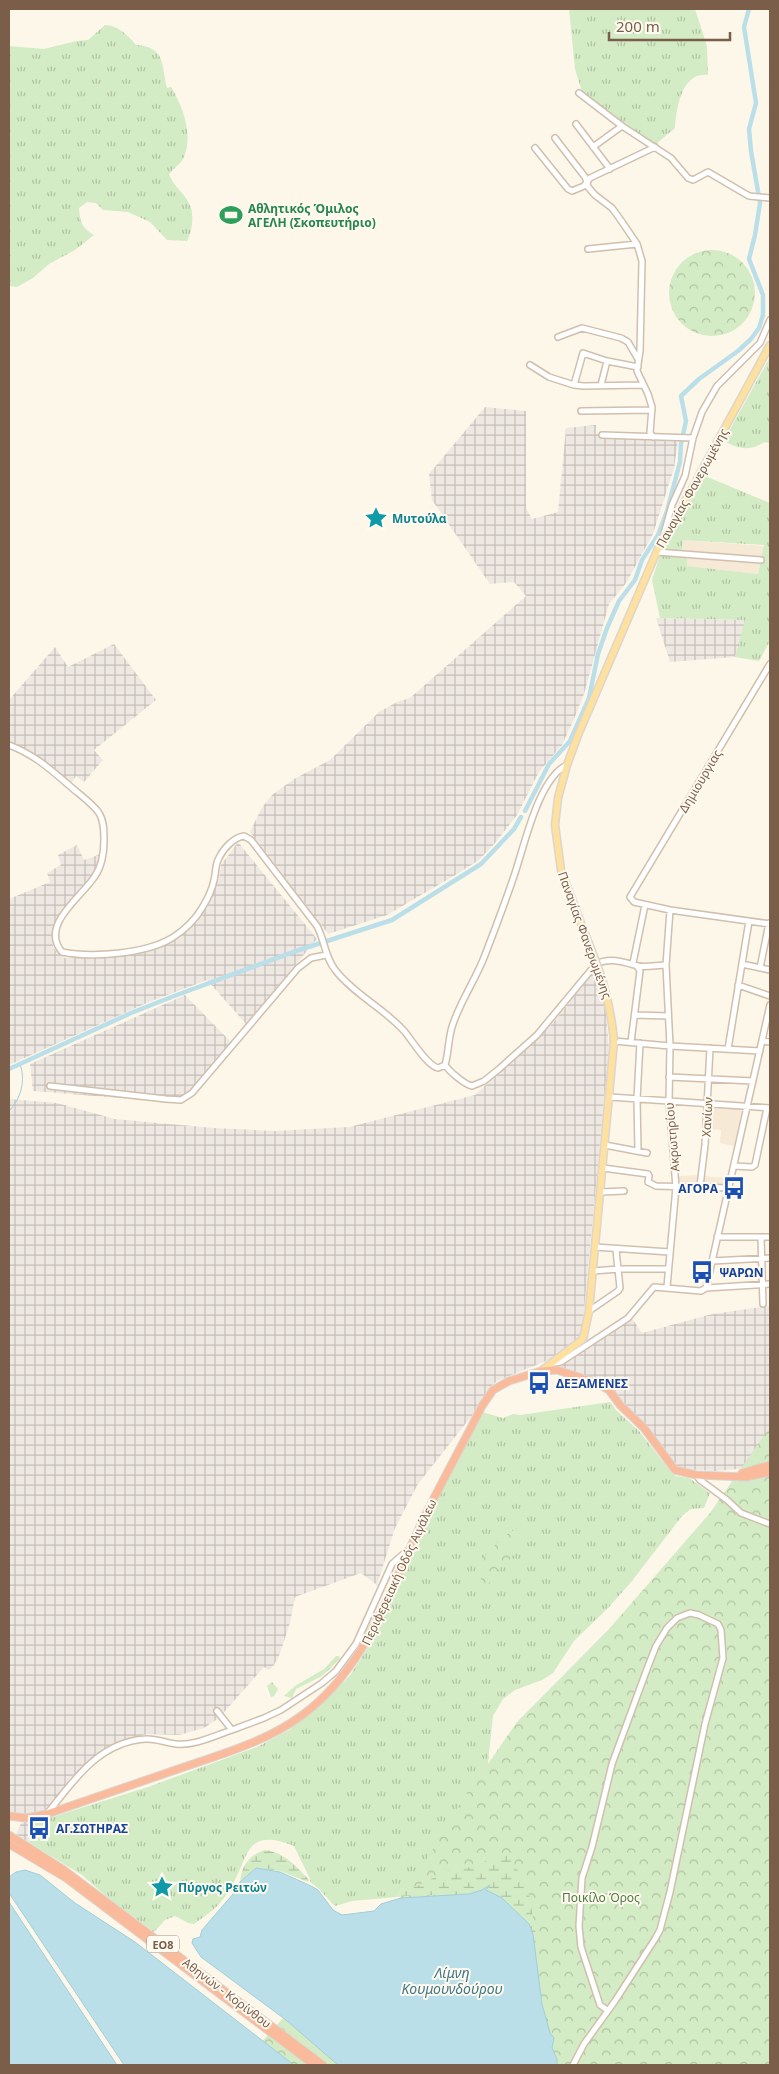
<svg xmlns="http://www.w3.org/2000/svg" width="779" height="2074" font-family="'Noto Sans',sans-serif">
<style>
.residential{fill:#f6e9d6}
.industrial{fill:url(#industrial-grid)}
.grass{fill:url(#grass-tufts);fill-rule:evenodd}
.forest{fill:url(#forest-crowns)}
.wetland{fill:url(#wetland-marsh)}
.water{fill:#bbdfe9;stroke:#a1cedb}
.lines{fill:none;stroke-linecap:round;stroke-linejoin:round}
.stream{stroke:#a1cedb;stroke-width:1}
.canal{stroke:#bbdfe9;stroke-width:4.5}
.minor-casing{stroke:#d1bfad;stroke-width:8}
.major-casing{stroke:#dcd5d0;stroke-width:9}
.highway-casing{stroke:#dcd5d0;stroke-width:9}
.minor{stroke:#fff;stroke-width:5}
.major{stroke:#fee09f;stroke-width:6}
.highway{stroke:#fabb9d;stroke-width:7}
.major-bridge-casing{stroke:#dcd5d0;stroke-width:9;stroke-linecap:butt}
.major-bridge{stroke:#fee09f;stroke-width:6}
.labels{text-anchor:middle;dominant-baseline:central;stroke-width:4;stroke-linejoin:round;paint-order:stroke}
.shield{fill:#fffaf0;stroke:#a28d7c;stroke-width:1}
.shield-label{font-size:11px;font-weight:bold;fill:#7a5e4a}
.leisure-label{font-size:12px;font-weight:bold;fill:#27864d;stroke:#fffaf0;text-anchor:start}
.street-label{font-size:12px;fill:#7a5e4a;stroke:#fffaf0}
.culture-label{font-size:12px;font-weight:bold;fill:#0d838f;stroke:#fffaf0;text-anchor:start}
.transit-label{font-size:12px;font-weight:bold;fill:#164399;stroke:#fffaf0;text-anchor:start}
.park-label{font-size:12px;fill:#4c7a3f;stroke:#fffaf0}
.water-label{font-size:14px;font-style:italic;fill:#3f7787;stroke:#fffaf0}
</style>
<defs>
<pattern id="industrial-grid" width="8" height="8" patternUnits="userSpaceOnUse" patternTransform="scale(1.25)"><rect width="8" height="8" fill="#eee8e2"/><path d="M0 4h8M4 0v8" fill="none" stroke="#c6bfb9"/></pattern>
<pattern id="grass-tufts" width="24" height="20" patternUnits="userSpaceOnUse" patternTransform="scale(1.25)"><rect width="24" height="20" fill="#d3ecc5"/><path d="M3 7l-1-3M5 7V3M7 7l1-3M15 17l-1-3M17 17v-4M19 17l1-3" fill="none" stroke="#b0c2a2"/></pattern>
<pattern id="forest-crowns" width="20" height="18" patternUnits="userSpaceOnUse" patternTransform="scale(1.25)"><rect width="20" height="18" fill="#d3ecc5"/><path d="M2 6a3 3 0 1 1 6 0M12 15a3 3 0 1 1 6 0" fill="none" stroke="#b0c2a2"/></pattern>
<pattern id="wetland-marsh" width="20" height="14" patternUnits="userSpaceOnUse" patternTransform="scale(1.25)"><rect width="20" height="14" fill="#d3ecc5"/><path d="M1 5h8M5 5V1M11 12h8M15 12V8" fill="none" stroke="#b0c2a2"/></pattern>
</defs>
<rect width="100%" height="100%" fill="#fdf7e9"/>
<path class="residential" d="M683,540l81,6 -6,28 -72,-8 -4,-13z
M709,1107l33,2 -8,37 -14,-3 1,-13 -14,-1z
M699,1175l-1,10h-20v-9z
M703,1176l23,2 -2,9 -22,-3z"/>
<path class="industrial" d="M485,407l41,4v97l6,11 26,-7 8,-84 30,-3v9h83l-5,34 -21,66 -27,49 -17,21 -25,90 -10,25 -12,26 -23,27 -22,43 -21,27 -17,18 -22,14 -70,41 -59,19 -78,-102 11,-23 11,-14 22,-16 36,-19 49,-48 18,-10 13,-4 116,-102 -12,-14 -24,2 -58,-84 -3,-26z
M656,618l90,2 -11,37 -65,5z
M114,644l42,56 -62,50 9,10 -19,22 -8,-6 -5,8 -31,-25 -31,-15v-44l46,-53 13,20z
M238,842l79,97 -71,85 -39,-44 -58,22 -140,63v-166l41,-17 -3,-9 14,-8 -3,-10 19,-10 7,15 17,-6 -9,23 -27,31 -10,16 -4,16 4,10 10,8h31l63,-10 21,-11 26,-30 13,-29 2,-13z
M595,970l10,31 4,48 -27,283 -3,6 -5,6 -23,15 -54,22 -7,6 -16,26 -56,71 -23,44 -18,57 -16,-12 -66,24 -5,26 -11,33 -5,9 -5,5 -5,-3 -45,51 -15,10 -25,7 -32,-1 -22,6 -30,17 -25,21 -8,15 -16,16 -7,4 -8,2 -22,-3v-713l48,4 58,16 99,9 60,3 75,-4 126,-32 78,-72z
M185,995l46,47 -49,61 -149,-12 -3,-27z
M770,1306v154l-20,8 -35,3 -36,-2 -22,-29 -47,-51 -52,-21 54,-35 19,-16 11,16 70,-19z
M36,1820l-1,13 2,3 -9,6 -12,-8 6,-13z"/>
<path class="grass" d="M569,9h126l12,37 1,29c-26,-4 -32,34 -33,53l-20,17 -73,-53 -7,-23z
M105,25c12,0 23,10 31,20 30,2 25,19 31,43l4,-1c12,19 23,50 12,72 -3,5 -10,10 -14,15 6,15 14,17 20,29 6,11 3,29 -2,38l-20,-1 -17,-18 -22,-10 -25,-2 -7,-7 -9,-1 -8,6c1,14 3,20 15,27l-19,15 -26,14 -16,14 -16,9 -8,-1v-240l35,3 32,-8 12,-1z
M770,357v86c-6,-2 -9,1 -15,4 -10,3 -24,0 -31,-7z
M705,476l65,27v138l-11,20 -24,-4 10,-37 -85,-2 -8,-38 9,-28 8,-18 9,-11zM683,540l81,5 -6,29 -71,-8v-12l-5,-1z
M610,1402l6,8 23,21 32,41 5,4 13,2 21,15 -6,15 -13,1 -9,7 -50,65 -23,26 -35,34 -21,32 -11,7 -27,10 -12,9 -10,17 -9,85 -67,85 -16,3 -4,8 -45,4 -17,5c-9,-8 -14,-17 -25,-24v-3l-16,-33c-52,-21 -44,14 -66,46 -8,14 -21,23 -34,32l-6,-1 -13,-7 -10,4 -11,12 -46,-34 -26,-23 -54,-33 9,-6 -2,-3 1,-13 10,-1 102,-32 109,-40 32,-17 42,-35 20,-21 17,-27 56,-122 58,-113 21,6 10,-4 7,1z"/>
<path class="forest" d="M669 293a43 43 0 1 1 86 0a43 43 0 1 1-86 0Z
M770,1427v638h-529l101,-113 66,-62 55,-90 54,-78 92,-93 101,-116z
M520,1528l5,3c-14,5 -10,14 -11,23l-8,10 -6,4 -16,22 -6,-24c6,-11 29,-36 42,-38z
M336,1656h3l1,3 -18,17 -26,13 -4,9 -8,-2 11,-10 29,-17z
M272,1682l6,7 -4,7 -3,1 -4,-11z"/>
<path class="wetland" d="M265,1850c18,2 32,16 44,30l-1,2 -28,-11 -24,-3 -16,14c2,-17 9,-27 25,-32z
M506,1854l21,28 10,59 -8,-1 -52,-49 -24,6 -31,-3 -25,3 4,-8 16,-3 34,-17 25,-2 18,-11z"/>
<path class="water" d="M256,1868l24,4 31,14 7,4 15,20 9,5 32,-4 7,-7 20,-6 68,-4 13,-4 8,-5 -4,5 16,8 27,26 4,10 9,70 8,29 4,5 -2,10 5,11v6h-219l-52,-45 -85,-63 -9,-14 1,-4 7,-2 2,-7 31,-36 7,-12z
M25,1870l15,5 35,28 60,39 159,123h-170l-115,-172v-16l7,-5z
M9,1902l108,163h-108z"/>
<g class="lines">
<path class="stream" d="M9,1111c12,-12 17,-31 11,-47"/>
<path class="canal" d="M525,811l24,-47 21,-23 8,-18 11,-25 9,-44 9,-26 12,-27 16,-21 7,-20 16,-25 9,-24 13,-49 1,-18 5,-23 -5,-25 18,-17 39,-28 13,-12 8,-11 4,-13v-20l-14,-36 6,-24 5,-32 -9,-52 -2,-22 7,-26 -12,-76 5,-18
M9,1069l122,-56 43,-17 122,-45 96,-31 89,-56 33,-35 7,-12"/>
<defs>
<path id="minor" d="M579,93l43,33 49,32 17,20 5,2 15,-8 41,24 21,2
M576,124l34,45
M593,147l29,-21
M535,148l33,41 4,2 12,-5 3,-4 -2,-5 -30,-39
M588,249l49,-5
M558,337l24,-9 39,10 7,4 10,17
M530,365l19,12 25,8 10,1 59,-1
M574,385l9,-32 24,8 31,6
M601,385l6,-24
M581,411l71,-1
M602,435l91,3
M653,437l-3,-4 2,-26 -4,-13 -11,-23 3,-20 2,-90 -5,-17 -17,-25 -8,-11 -17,-13 -7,-8 -1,-5 3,-4 65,-31
M664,534l8,-29 13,-29 8,-38 9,-26 15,-26 43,-43 10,-23
M657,552l104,8
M770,664l-140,233 4,5 36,8 100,14
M9,745c26,10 41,24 62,42 9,8 21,16 28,26 5,8 5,18 5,26 0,13 -2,27 -9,37 -13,21 -56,49 -33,76 30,6 83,2 110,-14 11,-7 23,-18 30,-30 5,-8 10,-18 12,-28 2,-7 1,-16 5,-22 4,-9 15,-21 25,-22l7,4 66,86c8,15 8,32 19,45 19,24 49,38 69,61 8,10 22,33 33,36l7,-3c4,-13 3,-28 8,-41 8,-24 23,-45 32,-69 10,-26 20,-52 29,-79 10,-28 24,-98 53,-111
M633,963l12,-58
M742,964l28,6
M760,968l9,-45
M738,985l32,11
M635,1015l33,1
M614,1041l56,5 90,5
M762,1041l8,1
M631,1042l9,-71 -3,-5
M728,1049l21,-128
M445,1065c5,7 19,19 27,21l12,-5 15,-12 38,-34 59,-71c14,-7 28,-2 42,2 8,2 19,-1 28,-1
M669,1077l84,4
M50,1086l116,13 15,1 11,-7 106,-125 13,-10 15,-3
M610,1097l160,11
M605,1145l42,8
M638,1151l-1,-52 3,-56
M734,1166l18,1 3,-2 12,-57
M603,1168l45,6 1,2 -1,6 8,4 73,2
M700,1186l5,-41 5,-97
M601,1192l23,-1
M717,1237h53
M761,1237l2,67
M595,1247l75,5
M712,1261l58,-3
M593,1271l26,-2h49
M667,1287l9,-100 -7,-85 1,-56 -4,-81 4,-55
M706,1288l64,-4
M589,1311l29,-20 2,-3 -4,-38
M552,1363l9,-1 67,-44 26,-31 47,4 5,-3 64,-283
M696,1475l4,5 27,20 14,13 29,11
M217,1711l15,19 32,-12 17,-8 41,-27 14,-12 20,-27 36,-80 16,-14
M47,1814c26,-33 52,-72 98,-75 11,-1 20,4 31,5 18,2 38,-8 56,-14
M573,2065l11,-21 31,-43 40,-62 5,-9 10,-38 35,-168 18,-66 -2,-28 -3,-6 -19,-9 -9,-2 -13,5 -10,10 -11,18 -9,23 -35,95 -20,83 -10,31 -3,48 2,21 19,58 7,5"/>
<path id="major" d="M585,934l-24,-64 -6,-45 3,-27 9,-33 11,-30 85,-198 13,-19 94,-173
M541,1371l42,-32 6,-28 25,-270"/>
<path id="highway" d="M742,1473l28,-8
M9,1816l17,2 21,-4c47,-16 93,-32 140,-48 38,-13 80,-25 114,-50 66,-48 88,-125 122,-196 19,-39 40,-76 59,-114l11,-16 16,-9 32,-10 16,-1 40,13 12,7 11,15 24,23 31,42 21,5 50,2 24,-5
M9,1835l55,35 259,195
M9,1844l57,34 248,187"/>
</defs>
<use href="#minor" class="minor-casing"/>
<use href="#major" class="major-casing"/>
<use href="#highway" class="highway-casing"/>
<use href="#minor" class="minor"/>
<use href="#major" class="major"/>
<use href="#highway" class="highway"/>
<defs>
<path id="major-bridge" d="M585,934c16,39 25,65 29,107"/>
</defs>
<use href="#major-bridge" class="major-bridge-casing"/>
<use href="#major-bridge" class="major-bridge"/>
</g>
<defs>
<symbol id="stadium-bare" viewBox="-9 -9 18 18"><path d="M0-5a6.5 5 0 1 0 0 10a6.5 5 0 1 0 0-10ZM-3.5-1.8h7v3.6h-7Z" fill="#2e9e5b" stroke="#fffaf0" stroke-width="2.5" paint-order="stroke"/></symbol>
<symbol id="sight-bare" viewBox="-9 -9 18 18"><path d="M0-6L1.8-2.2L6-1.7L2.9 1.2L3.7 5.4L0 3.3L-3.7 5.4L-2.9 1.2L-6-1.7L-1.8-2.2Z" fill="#0f9aa8" stroke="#fffaf0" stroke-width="2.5" paint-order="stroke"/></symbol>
<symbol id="bus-bare" viewBox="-9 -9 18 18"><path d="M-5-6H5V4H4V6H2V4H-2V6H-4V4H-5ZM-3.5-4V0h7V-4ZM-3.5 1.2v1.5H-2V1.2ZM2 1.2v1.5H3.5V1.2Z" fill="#1a4fb4" stroke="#fffaf0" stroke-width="2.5" paint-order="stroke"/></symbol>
</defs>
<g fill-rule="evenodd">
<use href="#stadium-bare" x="215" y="199" width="32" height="32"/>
<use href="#sight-bare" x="360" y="502" width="32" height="32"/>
<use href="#bus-bare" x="718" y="1172" width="32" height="32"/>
<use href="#bus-bare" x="686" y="1256" width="32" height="32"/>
<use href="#bus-bare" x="523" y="1367" width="32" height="32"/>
<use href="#bus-bare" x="23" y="1812" width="32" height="32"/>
<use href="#sight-bare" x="146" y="1871" width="32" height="32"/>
</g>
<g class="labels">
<rect class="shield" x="147" y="1935.5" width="32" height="17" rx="4"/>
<g class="shield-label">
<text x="163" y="1944">ΕΟ8</text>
</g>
<g class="leisure-label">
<text x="248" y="208">Αθλητικός Όμιλος<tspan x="248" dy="14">ΑΓΕΛΗ (Σκοπευτήριο)</tspan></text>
</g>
<g class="street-label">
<text transform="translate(692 488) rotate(-61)">Παναγίας Φανερωμένης</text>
<text transform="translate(700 781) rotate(-59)">Δημιουργιας</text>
<text transform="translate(585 935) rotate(70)">Παναγίας Φανερωμένης</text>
<text transform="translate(707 1117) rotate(-87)">Χανίων</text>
<text transform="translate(672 1137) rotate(-95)">Ακρωτηρίου</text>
<text transform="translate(399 1572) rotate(-65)">Περιφερειακή Οδός Αιγάλεω</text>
<text transform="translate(227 1993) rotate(37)">Αθηνών - Κορίνθου</text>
</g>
<g class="culture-label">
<text x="392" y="518">Μυτούλα</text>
<text x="178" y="1887">Πύργος Ρειτών</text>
</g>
<g class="transit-label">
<text x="718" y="1188" text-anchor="end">ΑΓΟΡΑ</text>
<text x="719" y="1272">ΨΑΡΩΝ</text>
<text x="556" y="1383">ΔΕΞΑΜΕΝΕΣ</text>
<text x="56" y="1828">ΑΓ.ΣΩΤΗΡΑΣ</text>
</g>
<g class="park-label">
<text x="601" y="1897">Ποικίλο Όρος</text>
</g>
<g class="water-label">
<text x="452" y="1972">Λίμνη<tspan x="452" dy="16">Κουμουνδούρου</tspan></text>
</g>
</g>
<rect width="779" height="2074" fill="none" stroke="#7a5e4a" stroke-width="20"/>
<path d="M609 32v8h121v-8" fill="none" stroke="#7a5e4a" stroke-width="2.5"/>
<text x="616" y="32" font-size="15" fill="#7a5e4a" stroke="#fffaf0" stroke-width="4" paint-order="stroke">200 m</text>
</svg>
